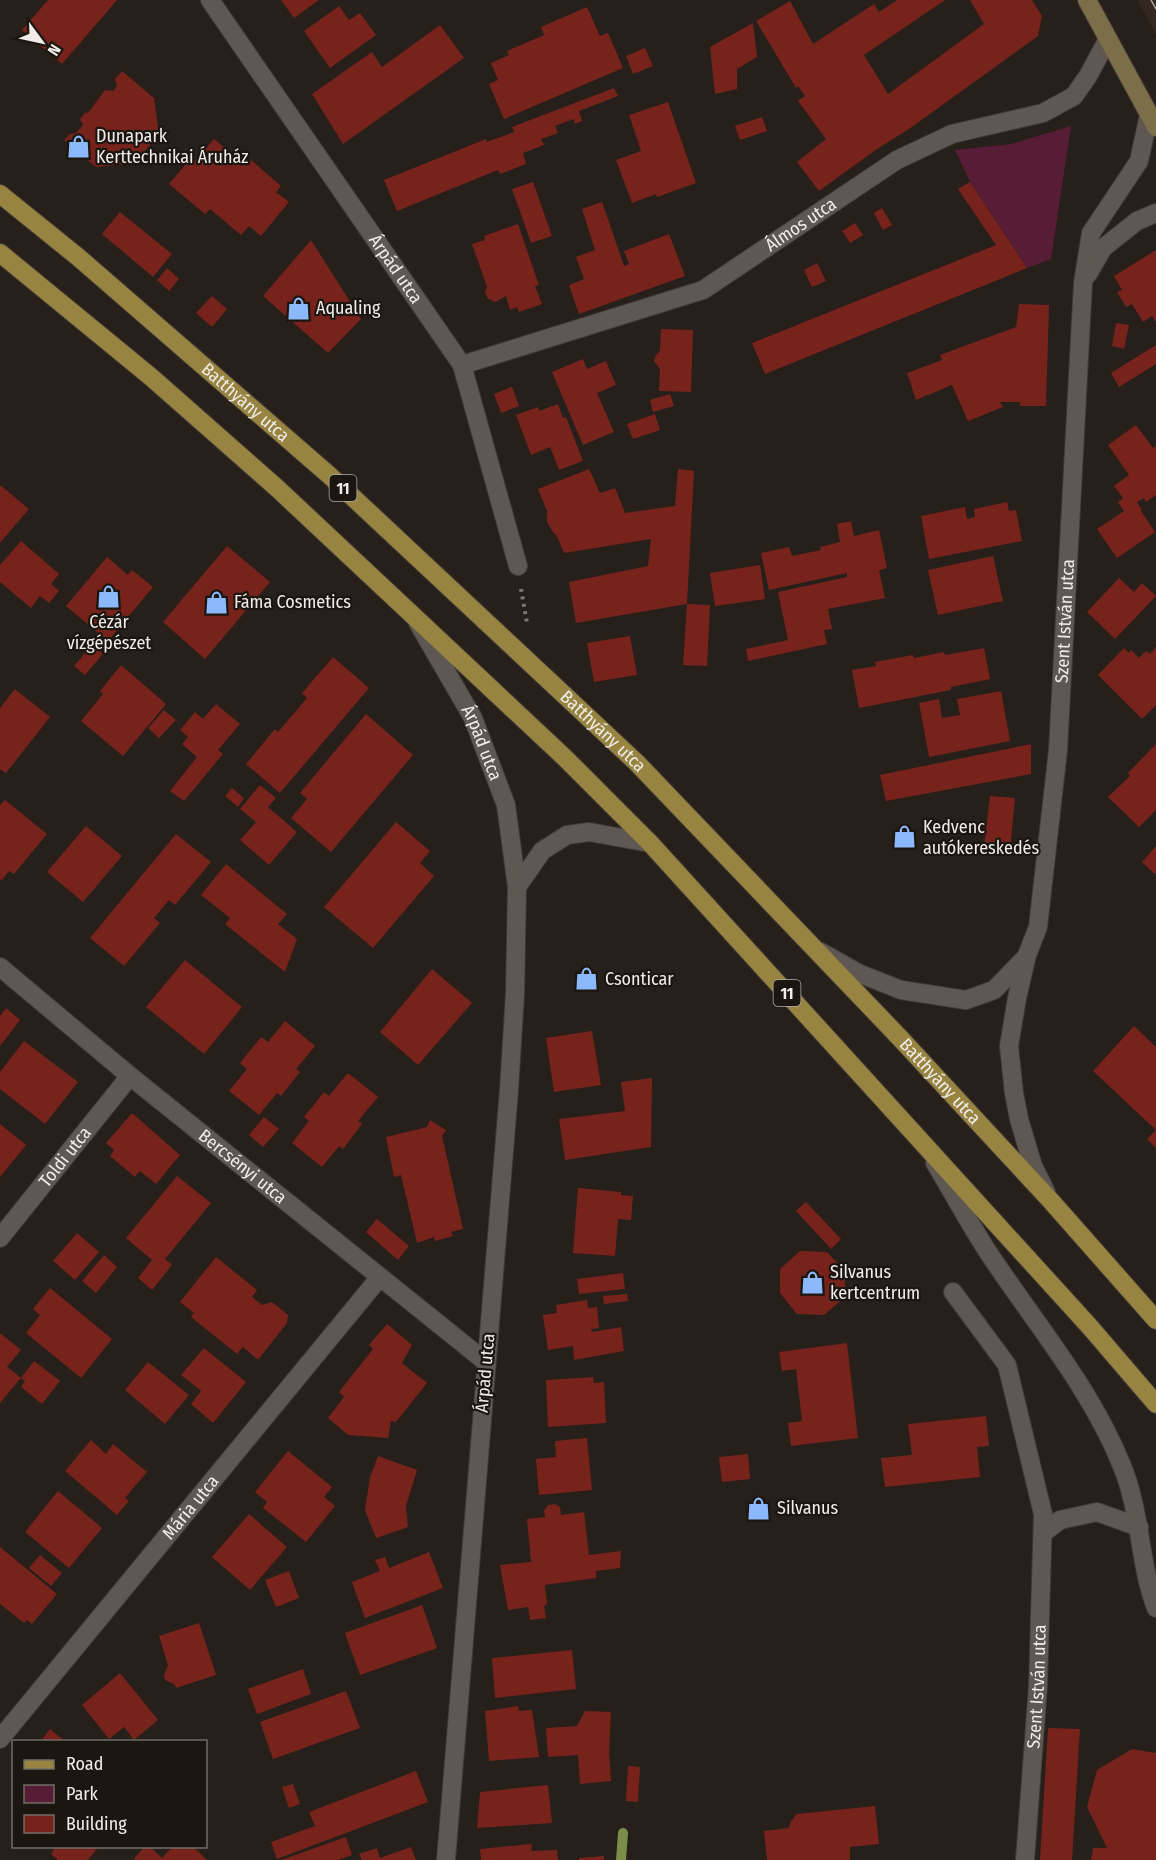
<svg xmlns="http://www.w3.org/2000/svg" width="1156" height="1860" font-family="'Fira Sans Condensed',sans-serif">
<style>
.built{fill:#33281f}
.green{fill:#571c36}
.lines{fill:none;stroke-linecap:round;stroke-linejoin:round}
.stream{stroke:#7b8e49;stroke-width:10}
.building{fill:#77231c}
.lane-casing{stroke:#413b37;stroke-width:20}
.street-casing{stroke:#413b37;stroke-width:20}
.secondary-casing{stroke:#413b37;stroke-width:20}
.primary-casing{stroke:#413b37;stroke-width:20}
.path{stroke:#7b7571;stroke-width:4;stroke-dasharray:3 4.5;stroke-linecap:butt}
.lane{stroke:#5f5852;stroke-width:18}
.street{stroke:#5f5852;stroke-width:18}
.secondary{stroke:#7c6e49;stroke-width:18}
.primary{stroke:#988441;stroke-width:18}
.tram{stroke:#aea9a5;stroke-width:1.5}
.labels{text-anchor:middle;dominant-baseline:central;stroke-width:4.5;stroke-linejoin:round;paint-order:stroke}
.shield{fill:#1c1611;stroke:#b1aca8;stroke-width:1.5}
.shield-label{font-size:16px;font-weight:bold;fill:#f1ece9}
.poi-label{font-size:18px;fill:#f1ece9;stroke:#1c1611;text-anchor:start}
.street-label{font-size:18px;fill:#f1ece9;stroke:#1c1611}
</style>
<rect width="100%" height="100%" fill="#261f1a"/>
<path class="built" d="M1137,0h19v34z"/>
<path class="green" d="M1071,126l-20,133 -24,9 -57,-86 -15,-32 56,-6z"/>
<g class="lines">
<path class="stream" d="M621,1860l2,-27"/>
</g>
<path class="building" d="M48,0h69l-55,64 -40,-34z
M281,0h38l-25,18z
M897,0h48l-81,55 24,39 96,-70 -14,-24h62l10,16 -4,20 -129,93 -32,20 -58,42 -22,-29 29,-23 -28,-38 7,-5 -7,-10 -2,2 -40,-67 34,-20 23,43 61,-40 5,8z
M339,6l10,14 11,-7 16,22 -46,33 -26,-37z
M587,7l13,29 8,-3 15,35 -119,51 -15,-35 9,-4 -7,-17 18,-8 -2,-4 37,-16 -3,-8z
M753,23l4,34 -20,12v20l-22,5 -5,-47z
M440,25l24,33 -121,86 -31,-50 60,-42 10,15z
M645,48l8,18 -20,8 -7,-18z
M122,71l32,27 5,36 -24,29 -39,4 -32,-27 6,-6 6,-1 7,-8 -3,-6 6,-7 2,1 17,-23 8,1 4,-5 -2,-7z
M614,88l4,8 -39,15 3,10 -7,3 -1,-5 -19,7 3,7 -17,6 3,6 -21,8 3,11 -26,10 -2,-4 -101,41 -13,-31 102,-41 1,3 27,-10 -2,-5z
M668,102l28,81 -39,14 -1,-3 -24,9 -16,-43 25,-9 -12,-36z
M762,117l5,14 -27,9 -5,-14z
M214,139l32,27 5,-6 30,26 -5,6 13,10 -28,34 -12,-10 -8,9 -31,-26 -5,5 -36,-30 22,-26 4,3z
M533,182l19,54 -21,7 -19,-54z
M970,182l57,86 -262,106 -13,-31 244,-98 -38,-56z
M602,202l22,64 5,-2 -5,-13 45,-17 16,42 -106,38 -10,-29 15,-6 -8,-22 19,-7 -13,-41z
M882,208l10,17 -9,5 -9,-17z
M120,212l52,42 -19,23 -51,-43z
M855,223l8,12 -13,8 -8,-12z
M518,224l21,61 -4,1 7,18 -23,8 -2,-5 -7,3 -4,-14 -11,6 -7,-3 -3,-7 2,-5 -15,-43 13,-4 -1,-4z
M311,240l50,79 -33,34 -65,-57z
M1156,250v72l-4,-6 -9,6 -11,-18 -6,3 -9,-15 5,-2 -8,-14z
M817,263l9,18 -14,6 -8,-17z
M167,268l12,11 -10,12 -12,-11z
M212,296l15,13 -15,18 -16,-14z
M1019,304l30,1 -3,101h-26v-4h-20l3,5 -35,14 -16,-36 -36,15 -9,-27 35,-13 -2,-5 76,-28z
M1116,323l13,2 -5,24 -12,-3z
M661,329l32,1 -2,62 -32,-1 1,-22 -6,-8 2,-6 4,-4z
M1156,345v19l-37,23 -8,-14z
M583,359l4,10 19,-8 10,24 -19,8 17,39 -31,13 -31,-73z
M512,387l7,19 -18,7 -7,-19z
M670,394l4,12 -21,6 -3,-12z
M558,404l5,14 3,-1 17,44 -24,9 -9,-23 -19,8 -15,-40 22,-8 1,4z
M655,414l5,16 -27,9 -6,-15z
M1136,425l17,23 3,-2v49l-10,7 -2,-4 -7,4 5,8 -1,1 14,21 -38,26 -20,-29 27,-18 -6,-9 5,-4 -9,-12 15,-11 -21,-30z
M589,469l11,24 15,-5 10,25 50,-7 3,-37 16,2 -7,133 -111,19 -7,-41 79,-16 3,-27 -87,14 -7,-17 -5,-5 -5,-10v-10l-9,-22z
M0,485l29,24 -29,34z
M1007,502l2,9 7,-1 6,31 -93,18 -8,-43 44,-9 2,12 8,-2 -1,-8z
M851,521l3,15 25,-6 8,38 -8,2 6,28 -57,11 4,20 -8,1 3,14 -79,17 -2,-12 42,-9 -10,-48 69,-15v-4l-78,17 -8,-37 28,-6 3,9 29,-6 -1,-3 20,-5 -3,-18z
M21,541l38,33 -8,10 8,7 -10,12 -9,-7 -9,12 -31,-26v-17z
M227,546l43,36 -65,77 -42,-37z
M993,556l10,45 -65,14 -10,-45z
M107,557l21,18 4,-5 21,17 -45,54 -42,-35z
M760,565l5,34 -50,7 -5,-33z
M1119,578l15,14 8,-9 14,13 -41,43 -28,-27z
M687,604l23,1 -3,61 -24,-1z
M630,636l7,39 -43,7 -7,-39z
M92,645l11,9 -18,21 -11,-9z
M1156,647v58l-14,14 -44,-44 26,-27 5,5 2,-3 8,8 7,-7 4,3z
M984,648l6,31 -39,8v3l-92,18 -7,-38 24,-4 -1,-4 38,-7 1,3 30,-6 1,3z
M333,657l36,31 -89,105 -34,-29 29,-35 3,3 29,-34 -5,-5z
M121,665l45,39 -43,52 -42,-35 22,-27 -3,-3z
M15,689l35,28 -44,56 -6,-4v-61z
M1001,691l9,50 -81,16 -10,-54 20,-4 3,19 18,-3 -3,-16z
M216,704l24,20 -22,26 5,4 -39,47 -14,-10 27,-34 -15,-13 6,-7 -8,-7 15,-18 8,7z
M164,710l12,10 -17,18 -11,-10z
M366,714l47,41 -82,97 -40,-34 16,-19 -7,-6z
M1031,744v30l-145,27 -6,-26z
M1156,744v66l-17,17 -31,-30 22,-21 -2,-3z
M260,785l16,13 -8,9 29,25 -28,33 -29,-25 16,-18 -16,-13z
M232,788l12,10 -6,9 -13,-11z
M990,796l25,2 -5,52 -26,-3z
M5,800l42,34 -33,40 -5,-3 -7,9 -2,-1v-74z
M396,822l34,29 -10,12 14,13 -61,72 -49,-41z
M86,826l36,30 -39,46 -36,-30z
M176,834l35,28 -36,43 -6,-5 -15,18 6,5 -36,43 -34,-28z
M1156,846v29l-14,-13z
M226,864l61,50 -9,10 19,15 -12,33 -60,-48 5,-6 -29,-23z
M185,960l57,47 -38,47 -58,-47z
M432,969l40,34 -54,62 -38,-33z
M6,1008l14,12 -20,26v-30z
M285,1021l30,25 -19,23 4,3 -19,24 -4,-3 -18,22 -30,-24 18,-22 -7,-6 21,-26 7,5z
M1134,1026l22,21v83l-63,-59z
M592,1031l9,54 -47,7 -8,-54z
M24,1041l54,41 -33,42 -45,-35v-17z
M348,1073l30,24 -20,24 4,3 -19,25 -4,-3 -17,21 -30,-24 17,-22 -5,-4 20,-25 5,4z
M652,1078l-1,69 -86,13 -6,-41 66,-8 -4,-29z
M132,1113l48,42 -24,29 -16,-13 -5,6 -25,-21 4,-6 -8,-7z
M264,1117l15,12 -16,18 -14,-12z
M430,1120l16,10 -4,6 21,93 -12,3 2,4 -18,5 -1,-4 -17,6 -16,-68 -7,2 -8,-40 41,-10z
M0,1124l26,21 -26,32z
M1156,1130v18l-9,-9z
M177,1176l34,27 -46,56 7,6 -20,25 -14,-12 14,-18 -26,-22z
M578,1188l43,4v3l12,1 -2,24 -13,-1 -3,37 -42,-3z
M806,1202l35,37 -10,10 -35,-38z
M377,1219l32,27 -11,14 -32,-28z
M77,1233l22,19 -24,28 -22,-19z
M800,1251l27,1 18,19v26l-21,18 -27,-1 -17,-21v-24z
M104,1255l13,12 -21,26 -14,-12z
M216,1257l41,33 -5,7 10,8 10,-3 16,13 -1,8 -29,37 -15,-13 -6,7 -46,-37 3,-4 -14,-11z
M623,1273l2,16 -46,5 -2,-15z
M50,1288l62,51 -31,39 -55,-45 14,-18 -7,-6z
M627,1294l1,7 -24,3 -1,-8z
M587,1300l1,8 9,-1 2,21 -8,1 1,3 29,-5 3,24 -50,9 -1,-14 -25,4 -5,-35 14,-2 -1,-8z
M387,1324l25,21 -10,18 25,20 -31,39 -5,-1 -3,17 -40,-3 -20,-17 16,-21 -5,-5 34,-43 -4,-4z
M0,1333l21,17 -14,17 14,11 -21,25z
M847,1343l11,95 -67,8 -3,-23 14,-2 -6,-52 -14,2 -3,-19z
M204,1348l42,34 -33,41 -22,-19 10,-13 -20,-16z
M34,1361l26,20 -18,23 -21,-17 4,-6 -4,-3z
M148,1362l41,33 -24,29 -40,-34z
M593,1377l1,6 10,-1 2,41 -58,4 -2,-47z
M986,1416l3,30 -12,1 3,30 -95,10 -4,-29 31,-3 -4,-31z
M587,1438l5,52 -53,5 -3,-36 20,-2 -1,-16z
M91,1440l15,14 7,-10 34,28 -22,26 4,3 -12,14 -52,-44z
M288,1451l44,36 -8,10 11,9 -29,36 -43,-34 4,-6 -12,-10z
M748,1454l2,25 -28,3 -3,-25z
M378,1456l39,14 -11,36 2,21 -32,11 -11,-28 5,-33z
M58,1491l44,37 -33,40 -44,-36z
M555,1504l5,3 1,8 23,-3 5,43 32,-4 -1,17 -24,3v7l-51,7 2,19 -3,2 2,12 -16,2 -2,-13 -20,3 -8,-45 31,-3 -4,-43 18,-2 -1,-6 4,-6z
M249,1514l38,33 -37,43 -38,-33z
M0,1547l57,47 -25,30 -5,-4 -3,3 -24,-19z
M429,1552l14,36 -78,30 -13,-36 28,-11 -5,-11 10,-3 4,11z
M40,1555l22,18 -11,13 -22,-18z
M289,1571l10,27 -23,9 -11,-27z
M422,1605l15,43 -77,27 -15,-42z
M199,1623l17,52 -40,13 -2,-4 -9,-4 -1,-5 4,-10 -9,-29z
M572,1650l4,39 -81,9 -3,-40z
M303,1669l8,25 -54,20 -9,-25z
M120,1673l38,47 -24,20 -10,-13 -15,12 -27,-34z
M346,1691l14,37 -87,31 -13,-37z
M518,1706l1,5 13,-1 7,47 -50,4 -4,-50z
M585,1711l26,1 -2,40 2,29 -31,3 -2,-29 -30,2 -2,-29 31,-2z
M1048,1728l32,1 -8,131h-32z
M50,1729l16,13h-26z
M1132,1749l24,4v107h-65l2,-12h14l-20,-41 10,-37z
M628,1766l12,1 -2,35 -12,-1z
M416,1771l12,31 -151,57 -6,-17 44,-16 -6,-14z
M293,1784l7,20 -11,4 -7,-21z
M548,1785l4,38 -75,5 3,-36z
M875,1806l4,38 -29,3v13h-83l-3,-29 25,-3 2,-7 6,-7z
M346,1837l6,18 -14,5h-57z
M532,1844l-1,7 26,-1 1,10h-77l-1,-11z
M56,1846h43l-11,14h-30l-7,-6z
M145,1846h4l13,12 11,-12h19l15,14h-74z
M411,1847l5,13h-54l-3,-6 18,-6 3,10z
M604,1856v4h-25v-2z"/>
<g class="lines">
<defs>
<path id="lane" d="M953,1292l54,73 36,149"/>
<g id="street">
<path id="s1" d="M210,0l252,365 56,201"/>
<path d="M1088,274l15,-26 34,-27 19,-8"/>
<path id="s2" d="M462,365l241,-75 194,-130 55,-26 91,-21 31,-17 14,-20 20,-37"/>
<path id="s3" d="M418,623l55,95 33,87 11,82 -2,107 -6,96 -63,770"/>
<path d="M517,887l25,-36 25,-16 22,-3 61,11"/>
<path d="M821,952l37,21 43,17 65,10 28,-10 32,-33"/>
<path id="s4" d="M0,967l130,109 356,286"/>
<path d="M935,1163c17,28 33,58 51,86 47,72 104,137 136,217 19,46 17,97 34,142"/>
<path id="s5" d="M1046,1192l-13,-26 -14,-47 -5,-26 -5,-47 8,-48 10,-43 11,-28 20,-177 25,-467 8,-50 48,-72 10,-46"/>
<path id="s6" d="M0,1238l130,-162"/>
<path d="M1043,1533l17,-13 37,-8 42,15"/>
<path id="s7" d="M0,1739l380,-462"/>
<path id="s8" d="M1025,1860l13,-174 5,-172"/>
</g>
<path id="secondary" d="M1087,0l69,127"/>
<g id="primary">
<path id="s9" d="M0,194l78,63 251,218 308,288 263,275 151,163 105,119"/>
<path d="M0,253l151,124 127,112 286,268 86,86 440,484 66,77"/>
</g>
</defs>
<use href="#lane" class="lane-casing"/>
<use href="#street" class="street-casing"/>
<use href="#secondary" class="secondary-casing"/>
<use href="#primary" class="primary-casing"/>
<path class="path" d="M521,589l6,34"/>
<use href="#lane" class="lane"/>
<use href="#street" class="street"/>
<use href="#secondary" class="secondary"/>
<use href="#primary" class="primary"/>
<path class="tram" d="M1151,0l5,9"/>
</g>
<defs>
<symbol id="shop-bare" viewBox="-9 -9 18 18"><path d="M-5-2.5h2.3a2.7 3.5 0 0 1 5.4 0H5L5.5 6h-11ZM-1.5-2.5h3a1.5 2.3 0 0 0-3 0Z" fill="#8cb9fc" stroke="#1c1611" stroke-width="2.5" paint-order="stroke"/></symbol>
</defs>
<g fill-rule="evenodd">
<use href="#shop-bare" x="62" y="130" width="33" height="33"/>
<use href="#shop-bare" x="282" y="292" width="33" height="33"/>
<use href="#shop-bare" x="92" y="580" width="33" height="33"/>
<use href="#shop-bare" x="200" y="586" width="33" height="33"/>
<use href="#shop-bare" x="888" y="820" width="33" height="33"/>
<use href="#shop-bare" x="570" y="962" width="33" height="33"/>
<use href="#shop-bare" x="796" y="1266" width="33" height="33"/>
<use href="#shop-bare" x="742" y="1492" width="33" height="33"/>
</g>
<g class="labels">
<g class="shield">
<rect x="329.5" y="475" width="27" height="26" rx="4.5"/>
<rect x="773.5" y="980" width="27" height="26" rx="4.5"/>
</g>
<g class="shield-label">
<text x="343" y="488">11</text>
<text x="787" y="993">11</text>
</g>
<g class="poi-label">
<text x="96" y="136">Dunapark<tspan x="96" dy="21">Kerttechnikai Áruház</tspan></text>
<text x="316" y="308">Aqualing</text>
<text x="234" y="602">Fáma Cosmetics</text>
<text x="109" y="622" text-anchor="middle">Cézár<tspan x="109" dy="21">vízgépészet</tspan></text>
<text x="923" y="827">Kedvenc<tspan x="923" dy="21">autókereskedés</tspan></text>
<text x="605" y="979">Csonticar</text>
<text x="830" y="1272">Silvanus<tspan x="830" dy="21">kertcentrum</tspan></text>
<text x="777" y="1508">Silvanus</text>
</g>
<g class="street-label">
<text stroke="none"><textPath href="#s2" startOffset="370">Álmos utca</textPath></text>
<text stroke="none"><textPath href="#s1" startOffset="327">Árpád utca</textPath></text>
<text stroke="none"><textPath href="#s9" startOffset="322">Batthyány utca</textPath></text>
<text stroke="none"><textPath href="#s5" startOffset="582">Szent István utca</textPath></text>
<text stroke="none"><textPath href="#s9" startOffset="808">Batthyány utca</textPath></text>
<text stroke="none"><textPath href="#s3" startOffset="136">Árpád utca</textPath></text>
<text stroke="none"><textPath href="#s9" startOffset="1294">Batthyány utca</textPath></text>
<text stroke="none"><textPath href="#s6" startOffset="104">Toldi utca</textPath></text>
<text stroke="none"><textPath href="#s4" startOffset="314">Bercsényi utca</textPath></text>
<text transform="translate(485 1373) rotate(-85)">Árpád utca</text>
<text stroke="none"><textPath href="#s7" startOffset="300">Mária utca</textPath></text>
<text stroke="none"><textPath href="#s8" startOffset="174">Szent István utca</textPath></text>
</g>
</g>
<rect x="12" y="1740" width="195" height="108" fill="#1c1611" stroke="#716c67" stroke-width="1.5"/>
<rect x="24" y="1760" width="30" height="9" fill="#988441" stroke="#716c67" stroke-width="1.5"/>
<text x="66" y="1770" font-size="18" fill="#f1ece9">Road</text>
<rect x="24" y="1785" width="30" height="18" fill="#571c36" stroke="#716c67" stroke-width="1.5"/>
<text x="66" y="1800" font-size="18" fill="#f1ece9">Park</text>
<rect x="24" y="1815" width="30" height="18" fill="#77231c" stroke="#716c67" stroke-width="1.5"/>
<text x="66" y="1830" font-size="18" fill="#f1ece9">Building</text>
<g transform="translate(42 42) rotate(123)" stroke="#1c1611" stroke-width="4.5" paint-order="stroke">
<path d="M0-4.5L10 22L0 15L-10 22Z" fill="#f1ece9"/>
<text y="-9" font-size="16" font-weight="bold" text-anchor="middle" fill="#f1ece9">N</text>
</g>
</svg>
